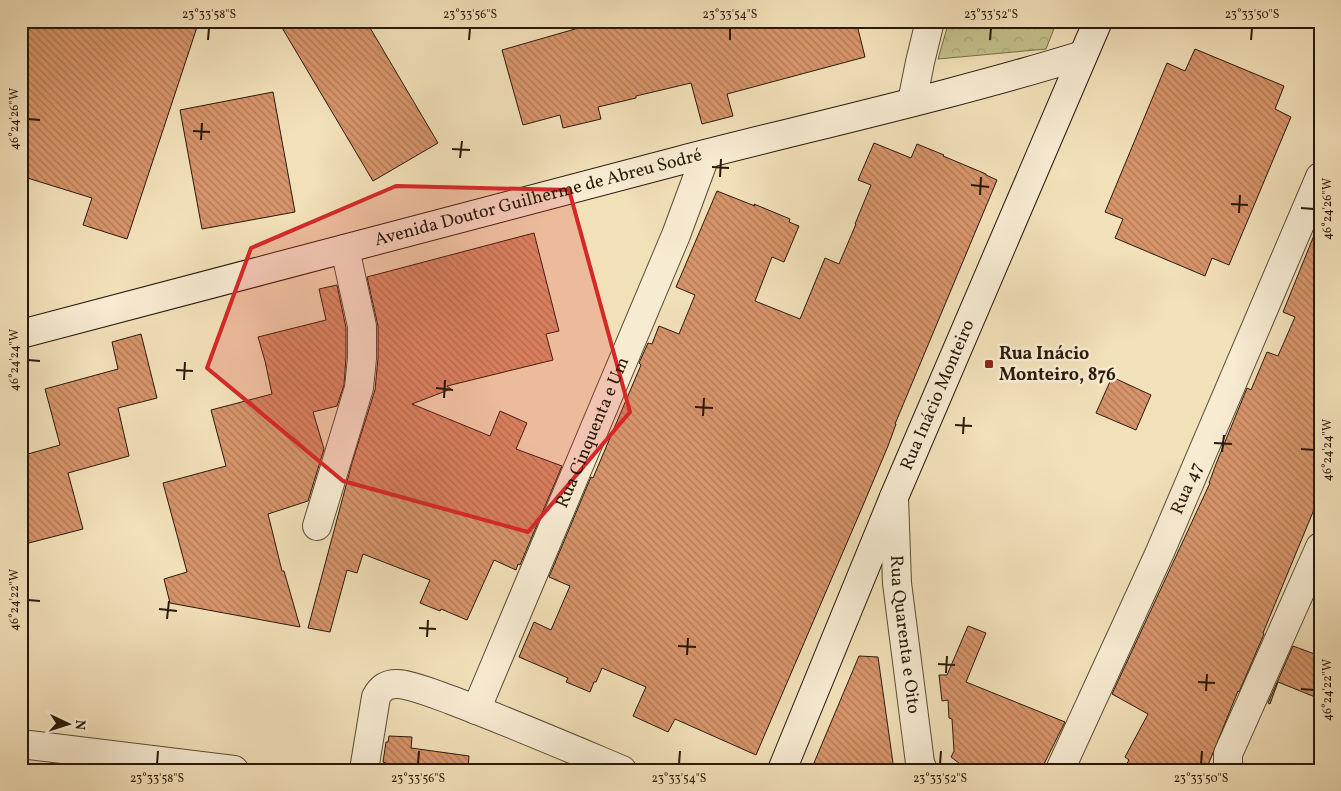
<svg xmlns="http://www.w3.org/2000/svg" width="1341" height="791" font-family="Vollkorn,serif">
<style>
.park{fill:url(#park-crowns);stroke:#766d4a}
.building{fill:url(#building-back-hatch);stroke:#2a1a0b}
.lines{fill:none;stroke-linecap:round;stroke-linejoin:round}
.street-casing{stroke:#5c4c36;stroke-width:30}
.secondary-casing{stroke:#2a1a0b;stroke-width:30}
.street{stroke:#f7ebd2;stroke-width:28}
.secondary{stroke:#f7ebd2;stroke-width:28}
.marked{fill:#d62828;fill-opacity:0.2;stroke:#d62828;stroke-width:4;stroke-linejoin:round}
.ticks{fill:none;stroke:#2a1a0b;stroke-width:2}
.poi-dot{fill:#8f2418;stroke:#f7ebd2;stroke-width:2}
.labels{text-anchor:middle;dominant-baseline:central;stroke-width:5;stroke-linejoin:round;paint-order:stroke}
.street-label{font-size:18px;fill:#2a1a0b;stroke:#f7ebd2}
.poi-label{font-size:18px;font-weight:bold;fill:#2a1a0b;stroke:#f7ebd2;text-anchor:start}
.neatline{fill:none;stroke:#2a1a0b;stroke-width:2}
.ticks-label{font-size:12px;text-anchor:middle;fill:#2a1a0b}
</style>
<defs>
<pattern id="park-crowns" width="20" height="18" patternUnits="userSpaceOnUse" patternTransform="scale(1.25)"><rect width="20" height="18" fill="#c2c08a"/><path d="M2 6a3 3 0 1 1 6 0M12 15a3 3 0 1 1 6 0" fill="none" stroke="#a7a476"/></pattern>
<pattern id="building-back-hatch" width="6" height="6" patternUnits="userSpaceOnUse" patternTransform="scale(1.25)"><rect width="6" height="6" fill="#d7946b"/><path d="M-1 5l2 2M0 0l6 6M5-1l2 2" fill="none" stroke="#af7856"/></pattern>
</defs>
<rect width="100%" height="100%" fill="#f2e0b9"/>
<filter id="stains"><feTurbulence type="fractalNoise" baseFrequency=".004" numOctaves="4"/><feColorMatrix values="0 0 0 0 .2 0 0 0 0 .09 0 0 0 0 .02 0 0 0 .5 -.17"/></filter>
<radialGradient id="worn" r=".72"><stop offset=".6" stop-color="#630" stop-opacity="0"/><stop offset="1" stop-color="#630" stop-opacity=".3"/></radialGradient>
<path class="park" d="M949,21h108l-11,28 -108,10z"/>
<path class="building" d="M21,21h178l-72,218 -44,-14 9,-27 -71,-22z
M278,21h88l72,122 -65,38z
M603,21h15l2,8 31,-8h205l9,36 -138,37 6,22 -31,8 -11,-41 -55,13v2l-38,9 3,12 -38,9 -3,-13 -37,10 -21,-75z
M1195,49l89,37 -9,23 16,8 -62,148 -17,-7 -7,18 -90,-38 8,-19 -18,-7 62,-149 18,8z
M273,92l22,120 -93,17 -22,-119z
M874,143l37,15 6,-14 27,11 -1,1 43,18v1l11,5 -102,244h1l-8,22 -24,57 -108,252 -81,-36 -7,13 -35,-16 13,-29 -44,-19 -6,14h-2l-4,10 -24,-10 2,-4 -49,-21 15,-35 17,8 19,-44 -21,-9 42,-100 2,1 48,-113 -2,-2 9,-20 4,1 7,-18 20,8 16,-39 -19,-8 41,-96 38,15 -1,-2 36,15 -1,3 10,4 -15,36 -12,-5 -17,44 45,18 25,-61 14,6 17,-40h-1l16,-39 -13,-5z
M1319,223l1,272 -57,138 1,1 -25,58 -1,-1 -32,79h-83l6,-10 -4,-3 23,-43 -36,-20 98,-211h-1l7,-19 31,-76 4,2 16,-38 11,4 17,-39 -12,-5z
M534,233l25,98 -13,3 7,26 -106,26 4,3 -39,15 78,32 10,-25 27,12 -11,26 46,17 -42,99 -2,-1 -2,6 -22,-10 -27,60 -26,-11 -1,2 -20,-8 10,-23 -67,-26 -6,19 -10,-3 -17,62 -22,-4 44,-165 23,-73 3,-32v-32l-11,-49z
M337,285l9,43v29l-2,28 -7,21 -24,6 11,37 -16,52 -40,13 14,57h2l16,56 -130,-24 -6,-24 23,-7 -24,-89 63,-17 -15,-56 61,-16 -7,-33 -7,-24 68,-17 -7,-31z
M141,334l16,64 -39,10 11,48 -61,17 15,56 -62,16v-89l39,-11 -15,-56 73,-20 -6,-27z
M1112,377l39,18 -15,35 -40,-17z
M968,626l18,7 -20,49 99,40 -24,48h-73l-17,-13 3,-6 -2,-32 -3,-1 -1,-18 -6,1 -3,-26h8z
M1293,646l27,10v43l-42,-17 -8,22 -2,-1z
M859,656l19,1 16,113h-83z
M389,736l23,1 -1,11 58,8 -1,14h-83l1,-7 -3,-1 3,-20h2z"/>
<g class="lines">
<defs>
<g id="street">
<path d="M912,102l8,-40 10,-41"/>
<path id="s1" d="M894,497l3,86 23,180 3,7"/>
<path d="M317,526l42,-138 3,-30v-32l-17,-77"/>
<path id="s2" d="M476,710l200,-475 30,-81"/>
<path d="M21,744l213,26"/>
<path d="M364,770l12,-73c5,-9 10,-13 21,-13 13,0 40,11 54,16 58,22 114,46 171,70"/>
<path id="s3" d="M1060,770l100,-218 160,-375"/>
<path d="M1228,770v-16l92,-207"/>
</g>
<g id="secondary">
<path id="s4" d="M21,334c219,-57 438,-116 657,-173 135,-35 272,-65 405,-106"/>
<path id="s5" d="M782,770l112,-273 204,-476"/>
</g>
</defs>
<use href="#street" class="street-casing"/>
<use href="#secondary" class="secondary-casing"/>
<use href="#street" class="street"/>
<use href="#secondary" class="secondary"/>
</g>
<path class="marked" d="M396,186l173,4 61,222 -102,120 -185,-51 -136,-113 44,-120z"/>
<path class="ticks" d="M208,40l1,-12M469,40l1,-12M730,40v-12M990,40l1,-12M1251,40l1,-12M28,119l12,1M193,131l17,1M201,140l1,-17M452,149l18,1M460,158l2,-17M712,167l17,1M720,177l1,-18M971,185l18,2M980,195l1,-18M1231,204l17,1M1301,208l13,1M1239,213l1,-18M28,360l12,1M176,370l17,1M184,380l1,-18M436,388l17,2M444,398l1,-18M695,407l18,1M703,416l1,-18M955,425l17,1M963,434l1,-17M1214,443l18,1M1301,449l13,1M1222,452l2,-17M28,600l12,1M159,609l18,2M167,619l2,-18M419,628l17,1M427,637l1,-17M678,646l18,1M687,655l1,-17M938,664l17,1M946,673l1,-17M1198,682l17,1M1301,689l13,1M1206,691l1,-17M157,764l1,-13M418,764l1,-13M679,764l1,-13M940,764l1,-13M1201,764l1,-13"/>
<rect class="poi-dot" x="984" y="359" width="10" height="10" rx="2.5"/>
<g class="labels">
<g class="street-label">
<text stroke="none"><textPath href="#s4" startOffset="535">Avenida Doutor Guilherme de Abreu Sodré</textPath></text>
<text stroke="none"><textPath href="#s5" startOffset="406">Rua Inácio Monteiro</textPath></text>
<text stroke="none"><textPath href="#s2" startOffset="301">Rua Cinquenta e Um</textPath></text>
<text stroke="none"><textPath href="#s3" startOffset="309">Rua 47</textPath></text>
<text stroke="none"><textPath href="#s1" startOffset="138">Rua Quarenta e Oito</textPath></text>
</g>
<g class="poi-label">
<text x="999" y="354">Rua Inácio<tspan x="999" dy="21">Monteiro, 876</tspan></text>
</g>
</g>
<rect width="1341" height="791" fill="none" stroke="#f2e0b9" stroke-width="55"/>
<g transform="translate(68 724) rotate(94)" stroke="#f7ebd2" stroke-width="4" paint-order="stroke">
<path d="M0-4L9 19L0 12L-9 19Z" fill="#2a1a0b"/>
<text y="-8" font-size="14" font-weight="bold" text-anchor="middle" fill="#2a1a0b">N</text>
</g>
<rect x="28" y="28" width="1286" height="736" class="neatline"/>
<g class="ticks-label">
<text x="209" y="18">23°33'58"S</text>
<text x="470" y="18">23°33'56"S</text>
<text x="730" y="18">23°33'54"S</text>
<text x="991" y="18">23°33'52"S</text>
<text x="1252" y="18">23°33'50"S</text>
<text transform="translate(14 119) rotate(-90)" y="4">46°24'26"W</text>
<text transform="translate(1327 209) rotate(-90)" y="4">46°24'26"W</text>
<text transform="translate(14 360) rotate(-90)" y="4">46°24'24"W</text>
<text transform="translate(1327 450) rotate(-90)" y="4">46°24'24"W</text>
<text transform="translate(14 600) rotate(-90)" y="4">46°24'22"W</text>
<text transform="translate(1327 690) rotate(-90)" y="4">46°24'22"W</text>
<text x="157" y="782">23°33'58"S</text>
<text x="418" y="782">23°33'56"S</text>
<text x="679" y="782">23°33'54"S</text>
<text x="940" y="782">23°33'52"S</text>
<text x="1201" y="782">23°33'50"S</text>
</g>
<rect width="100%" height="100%" filter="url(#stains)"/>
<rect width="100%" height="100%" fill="url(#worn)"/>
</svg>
